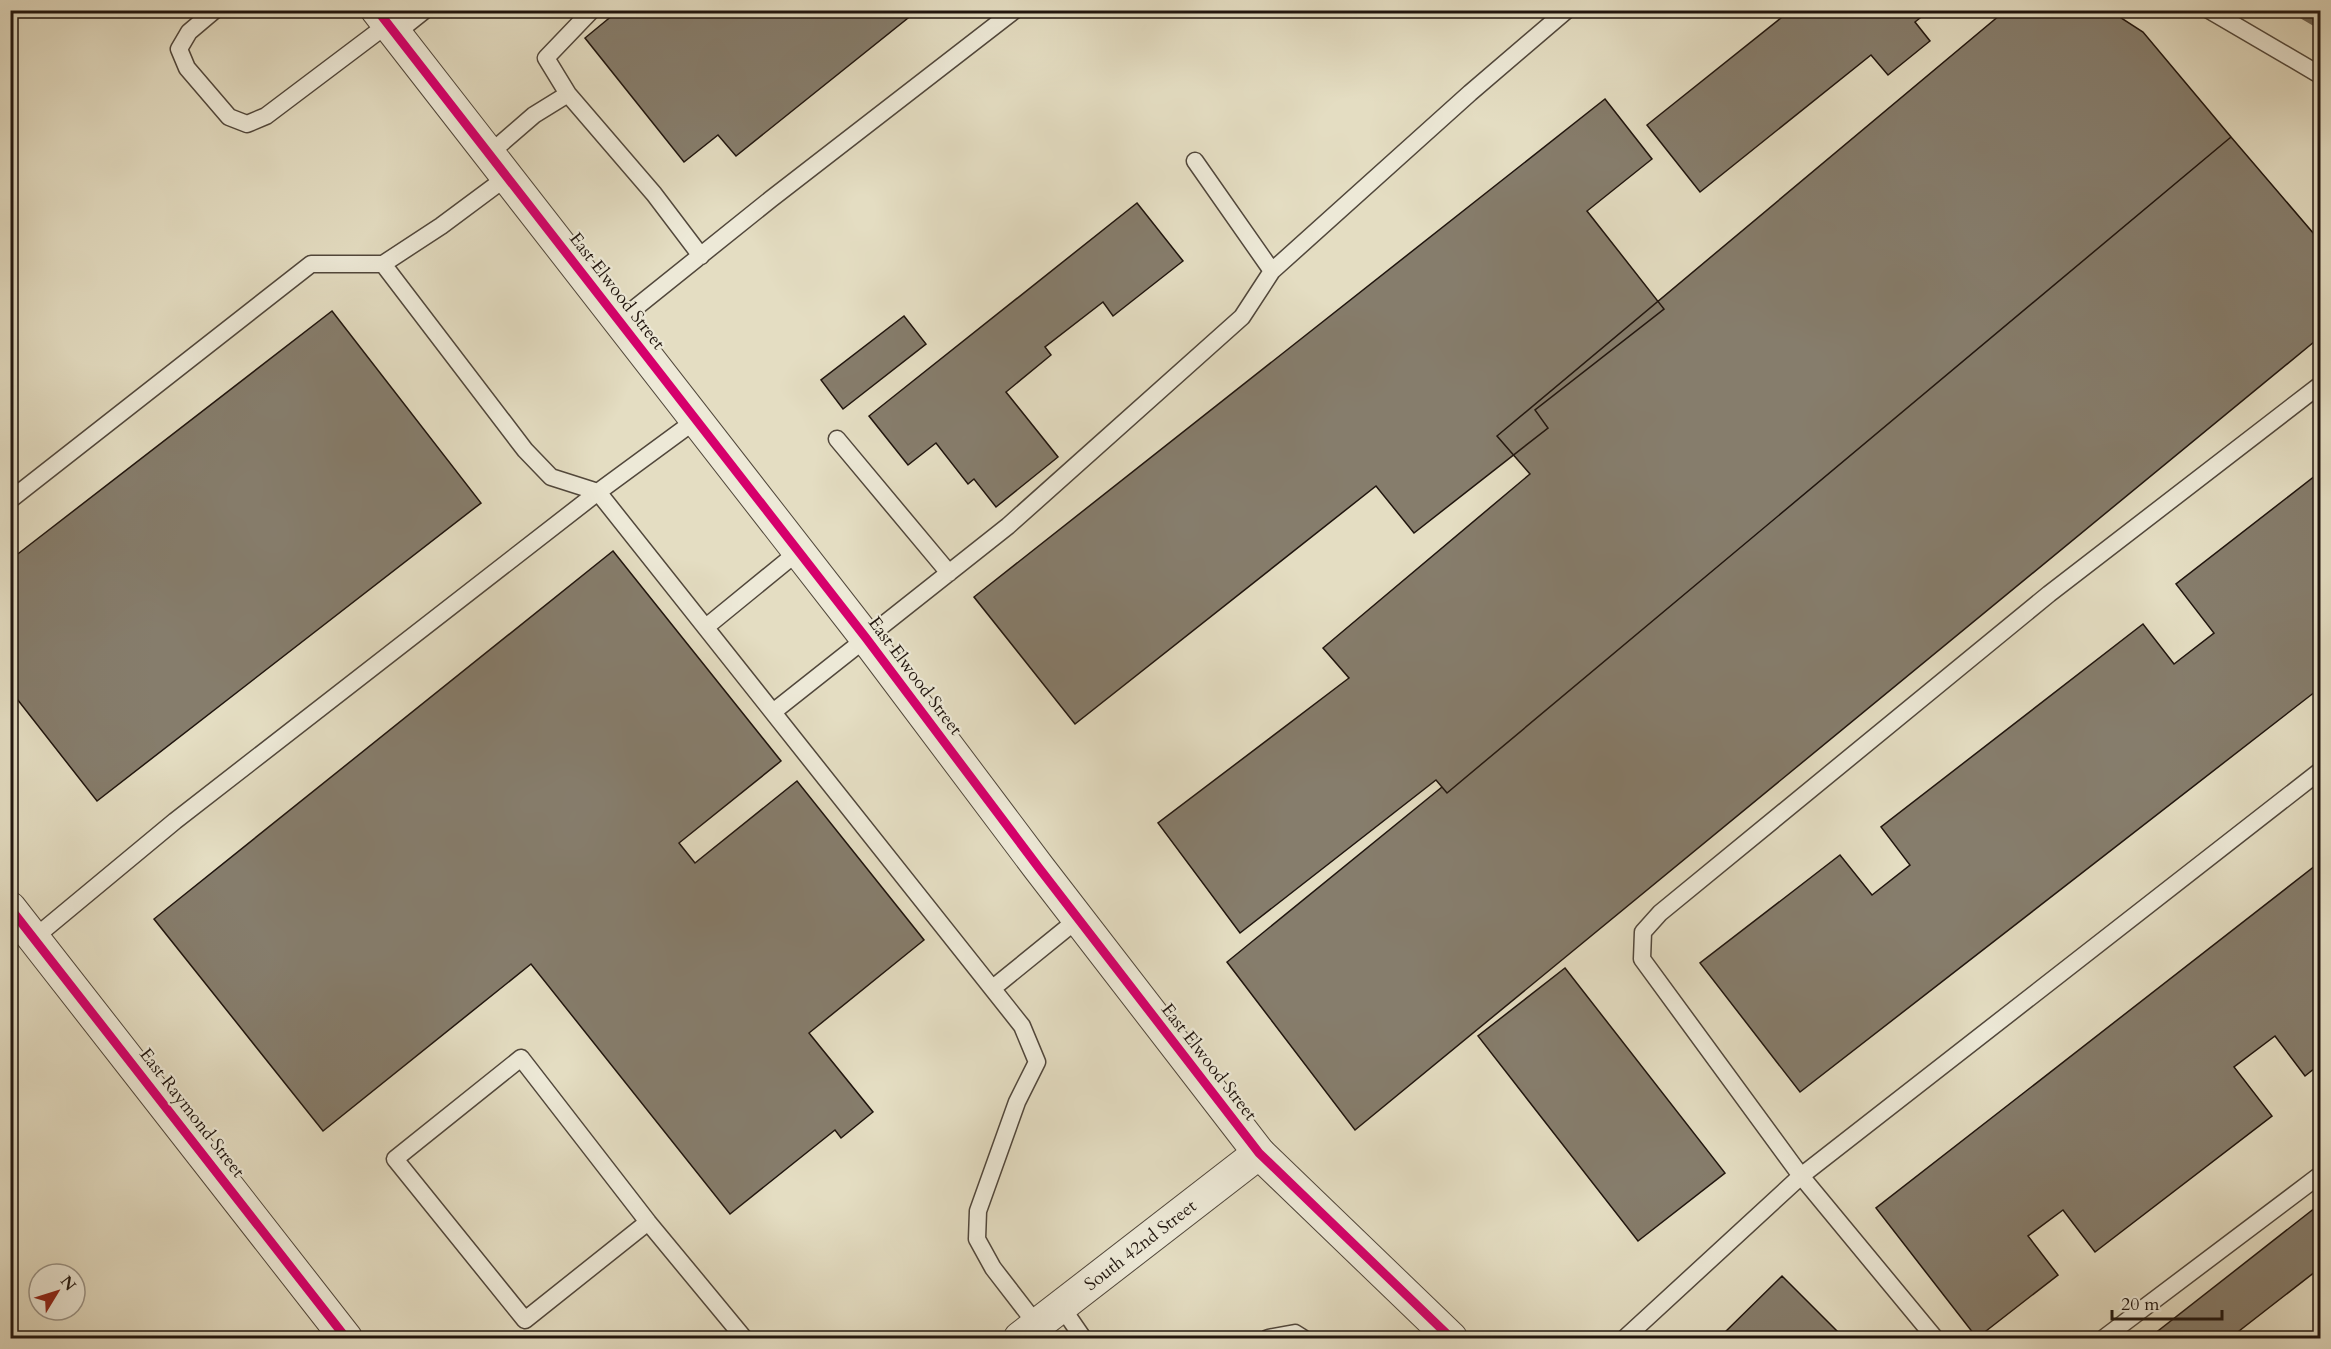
<svg xmlns="http://www.w3.org/2000/svg" width="2331" height="1349" font-family="Cardo,serif">
<style>
.lines{fill:none;stroke-linecap:round;stroke-linejoin:round}
.stream{stroke:#6d6455;stroke-width:10}
.building{fill:#867d6c;stroke:#20150e;stroke-width:1.5}
.lane-casing{stroke:#51473b;stroke-width:19}
.street-casing{stroke:#51473b;stroke-width:34}
.lane{stroke:#ede9d7;stroke-width:16}
.street{stroke:#ede9d7;stroke-width:32}
.cycleway-casing{stroke:#ede9d7;stroke-width:13}
.cycleway{stroke:#d6006c;stroke-width:9}
.labels{text-anchor:middle;dominant-baseline:central;stroke-width:4.5;stroke-linejoin:round;paint-order:stroke}
.street-label{font-size:18px;fill:#20150e;stroke:#ede9d7}
</style>
<rect width="100%" height="100%" fill="#e4ddc2"/>
<filter id="stains"><feTurbulence type="fractalNoise" baseFrequency=".00333" numOctaves="4"/><feColorMatrix values="0 0 0 0 .2 0 0 0 0 .09 0 0 0 0 .02 0 0 0 .5 -.17"/></filter>
<radialGradient id="worn" r=".72"><stop offset=".6" stop-color="#630" stop-opacity="0"/><stop offset="1" stop-color="#630" stop-opacity=".3"/></radialGradient>
<g class="lines">
<path class="stream" d="M2296,10l24,14"/>
</g>
<path class="building" d="M619,10h299l-182,146 -18,-21 -34,27 -99,-124z
M1791,10h139l-15,12 15,19 -42,34 -17,-20 -171,137 -53,-67z
M2006,10h103l34,22 88,105 -784,656 -11,-13 -196,153 -82,-110 191,-145 -26,-30 207,-174 -33,-38z
M1605,99l47,60 -65,52 77,98 -129,101 13,18 -134,105 -38,-47 -301,238 -101,-127z
M2231,137l89,104v96l-965,793 -128,-168 215,-175 5,6z
M1137,203l46,58 -70,55 -10,-14 -58,45 6,8 -45,37 52,65 -62,50 -22,-28 -6,5 -32,-41 -28,22 -39,-49z
M332,311l149,192 -384,298 -87,-111v-130z
M904,316l22,28 -83,65 -22,-29z
M2320,472v216l-520,404 -100,-129 140,-108 32,40 38,-30 -29,-38 262,-203 31,40 40,-31 -38,-49z
M613,551l168,210 -102,82 16,20 102,-82 127,159 -115,93 64,79 -32,26 -6,-8 -105,84 -199,-250 -208,167 -169,-212z
M2320,862v202l-15,12 -30,-40 -41,31 38,49 -177,136 -32,-42 -35,26 30,39 -81,63 -101,-130z
M1565,968l160,205 -87,68 -160,-205z
M2320,1204v64l-90,70h-81z
M1782,1276l62,62h-125z"/>
<g class="lines">
<defs>
<path id="lane" d="M215,10l-26,22 -10,17 8,19 42,49 18,7 19,-8 122,-92
M2209,10l111,65
M395,34l30,-24
M568,94l-22,-36 46,-48
M489,154l45,-39 34,-21 86,100 47,62
M1195,161l77,110
M383,264l142,186 26,27 47,15 424,534 15,36 -20,40 -39,109 -1,28 16,29 44,57
M619,321l152,-122 244,-189
M837,439l112,134
M10,500l301,-236h72l58,-38 66,-49
M706,627l93,-76
M773,712l235,-186 234,-209 30,-46 198,-178 97,-83
M34,938l141,-117 423,-329 98,-72
M993,988l85,-69
M648,1222l-123,98 -130,-161 126,-101 127,164 96,116
M1061,1306l22,32
M1268,1338l27,-5 8,5
M1625,1338l176,-162 519,-405
M1935,1338l-134,-162 -159,-217 1,-27 17,-19 389,-319 271,-209
M2104,1338l216,-163"/>
<g id="street">
<path d="M377,10l489,628 173,230 220,285 192,185"/>
<path d="M10,908l336,430"/>
<path id="s1" d="M1020,1338l239,-185"/>
</g>
</defs>
<use href="#lane" class="lane-casing"/>
<use href="#street" class="street-casing"/>
<use href="#lane" class="lane"/>
<use href="#street" class="street"/>
<defs>
<path id="cycleway" d="M377,10l489,628 173,230 220,285 192,185
M10,908l336,430"/>
</defs>
<use href="#cycleway" class="cycleway-casing"/>
<use href="#cycleway" class="cycleway"/>
</g>
<g class="labels">
<g class="street-label">
<text transform="translate(617 291) rotate(52)">East Elwood Street</text>
<text transform="translate(915 676) rotate(53)">East Elwood Street</text>
<text transform="translate(1209 1062) rotate(52)">East Elwood Street</text>
<text transform="translate(192 1113) rotate(52)">East Raymond Street</text>
<text stroke="none"><textPath href="#s1" startOffset="152">South 42nd Street</textPath></text>
</g>
</g>
<rect width="2331" height="1349" fill="none" stroke="#e4ddc2" stroke-width="36"/>
<rect x="12" y="12" width="2307" height="1325" fill="none" stroke="#20150e" stroke-width="3"/>
<rect x="18" y="18" width="2295" height="1313" fill="none" stroke="#20150e" stroke-width="1.5"/>
<g transform="translate(57 1292) rotate(52)"><circle r="28" fill="#ede9d7" stroke="#9b9487" stroke-width="1.5"/>
<path d="M0-4.5L10 22L0 15L-10 22Z" fill="#8f2418"/>
<text y="-9" font-size="16" font-weight="bold" text-anchor="middle" fill="#20150e">N</text>
</g>
<path d="M2112 1310v9h110v-9" fill="none" stroke="#20150e" stroke-width="3"/>
<text x="2121" y="1310" font-size="18" fill="#20150e" stroke="#ede9d7" stroke-width="4.5" paint-order="stroke">20 m</text>
<rect width="100%" height="100%" filter="url(#stains)"/>
<rect width="100%" height="100%" fill="url(#worn)"/>
</svg>
